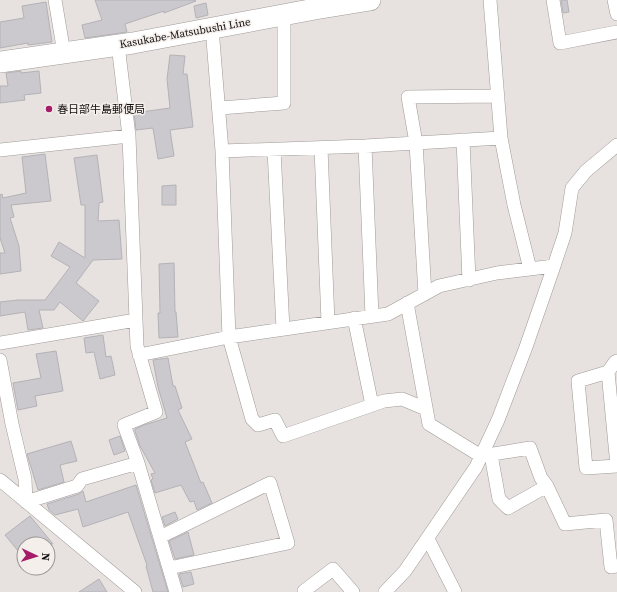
<svg xmlns="http://www.w3.org/2000/svg" width="617" height="592" font-family="'Source Serif 4','Noto Sans JP',serif">
<style>
.building{fill:#cbc9ce;stroke:#b3b2b6}
.lines{fill:none;stroke-linecap:round;stroke-linejoin:round}
.street-casing{stroke:#9f9a97;stroke-width:14}
.primary-casing{stroke:#9f9a97;stroke-width:22}
.street{stroke:#fff;stroke-width:13}
.primary{stroke:#fff;stroke-width:21}
.poi-dot{fill:#a31d69;stroke:#f5efec;stroke-width:1.5}
.labels{text-anchor:middle;dominant-baseline:central;stroke-width:3;stroke-linejoin:round;paint-order:stroke}
.street-label{font-size:11px;fill:#100e0d;stroke:#f5efec}
.poi-label{font-size:11px;fill:#100e0d;stroke:#f5efec;text-anchor:start}
</style>
<rect width="100%" height="100%" fill="#e7e2df"/>
<path class="building" d="M95,0h100l1,1 -32,12v-2l-39,13 2,8 -42,6 -3,-13 20,-5z
M561,0h6l2,12 -6,1z
M46,2l6,40 -24,3v-2l-28,5v-26l24,-4 -2,-12z
M206,3l2,12 -12,3 -2,-12z
M170,55l15,1 -2,18h4l6,53 -23,3 4,26 -16,3 -5,-31 -17,2 -2,-17 36,-5 -3,-29z
M21,71v2l18,-2 2,22 -17,2 1,5 -25,3v-17h8l-2,-13z
M45,154l6,47 -40,4 3,12 -4,1 9,28 2,25 -21,3v-21h5l-5,-15v-43l2,-1 1,4 23,-5 -4,-36z
M97,155l6,47 -4,1 -1,18 21,-1 3,39 -29,1 -17,23 23,18 -16,20 -23,-19 -6,8h-15l4,18 -15,2 -3,-18 -25,4v-14l18,-2h27l25,-33 -19,-11 8,-14 26,16v-53h-4l-7,-47z
M176,185v20h-14v-19z
M174,263l1,49h1l2,25 -19,1 -1,-25h2l-1,-49z
M103,335l3,22 5,-1 4,19 -15,4 -6,-27 -8,1 -2,-15z
M56,351l7,40 -28,5 2,10 -19,4 -5,-27 28,-5 -5,-24z
M168,358l5,28h2l7,22 -4,2 14,29 -7,3 16,41 2,-1 9,21 -15,7 -3,-9 -4,1 -9,-17 -26,8 -4,-13 2,-1 -2,-5 4,-1 -15,-27 -5,-15v-2l9,-4 23,-7 -9,-31 -5,-27z
M120,436l5,15 -11,4 -5,-15z
M71,441l6,20 -17,4 4,17 -26,8 -11,-36z
M136,485l32,107h-15l-7,-26 1,-1 -19,-53 -45,15 -5,-18 -23,6 -6,-5 -2,-6 32,-10 4,-3 3,11z
M175,512l3,7 -13,7 -3,-9z
M30,516l23,28h-29v4l-5,4 -14,-17z
M188,532l6,23 -19,4 -6,-18z
M191,572l3,12 -11,3 -4,-13z
M99,579l8,13h-28z"/>
<g class="lines">
<defs>
<path id="street" d="M55,0l9,53
M490,0l11,138 13,67 16,64
M553,0l7,43 57,-11
M614,0l3,14
M212,28l10,123 7,186 23,82 6,6 17,-5 8,16 101,-35 18,-2 24,10
M220,108l64,-5v-89
M463,140l6,140
M365,146l7,170
M321,148l7,174
M0,150l129,-14
M274,150l9,179
M222,151l143,-5 136,-8
M425,294l-9,-151 -8,-46 90,-1
M407,303l22,121 52,32 49,-8 11,30 6,8 18,38 41,-4 5,47 6,-1
M354,318l18,87
M0,343l136,-23
M139,355l90,-18 159,-23 51,-28 58,-13 57,-7
M0,360l12,64 13,55 1,23
M608,372l-30,9 8,87 31,-2
M491,455l8,44 9,9 39,-22
M138,463l38,129
M617,466l-9,-94 7,-10 2,-1
M0,480l135,112
M26,502l51,-16 5,-7 56,-16 -14,-38 32,-13 -19,-66 -8,-210 -11,-91
M160,537l110,-54 18,60 -119,25
M428,539l27,53
M305,592l-1,-1 29,-22 20,23
M385,592l20,-21 71,-104 22,-47 28,-73 28,-81 11,-33 7,-45 14,-17 31,-26"/>
<path id="primary" d="M0,62l133,-19 182,-34 55,-9"/>
</defs>
<use href="#street" class="street-casing"/>
<use href="#primary" class="primary-casing"/>
<use href="#street" class="street"/>
<use href="#primary" class="primary"/>
</g>
<circle class="poi-dot" cx="49" cy="109" r="4"/>
<g class="labels">
<g class="street-label">
<text transform="translate(185 33) rotate(-10)">Kasukabe-Matsubushi Line</text>
</g>
<g class="poi-label">
<text x="57" y="109">春日部牛島郵便局</text>
</g>
</g>
<g transform="translate(36 556) rotate(94)"><circle r="19" fill="#f5efec" stroke="#999593"/>
<path d="M0-3L7 15L0 10L-7 15Z" fill="#a31d69"/>
<text y="-6" font-size="11" font-weight="bold" text-anchor="middle" fill="#100e0d">N</text>
</g>
</svg>
